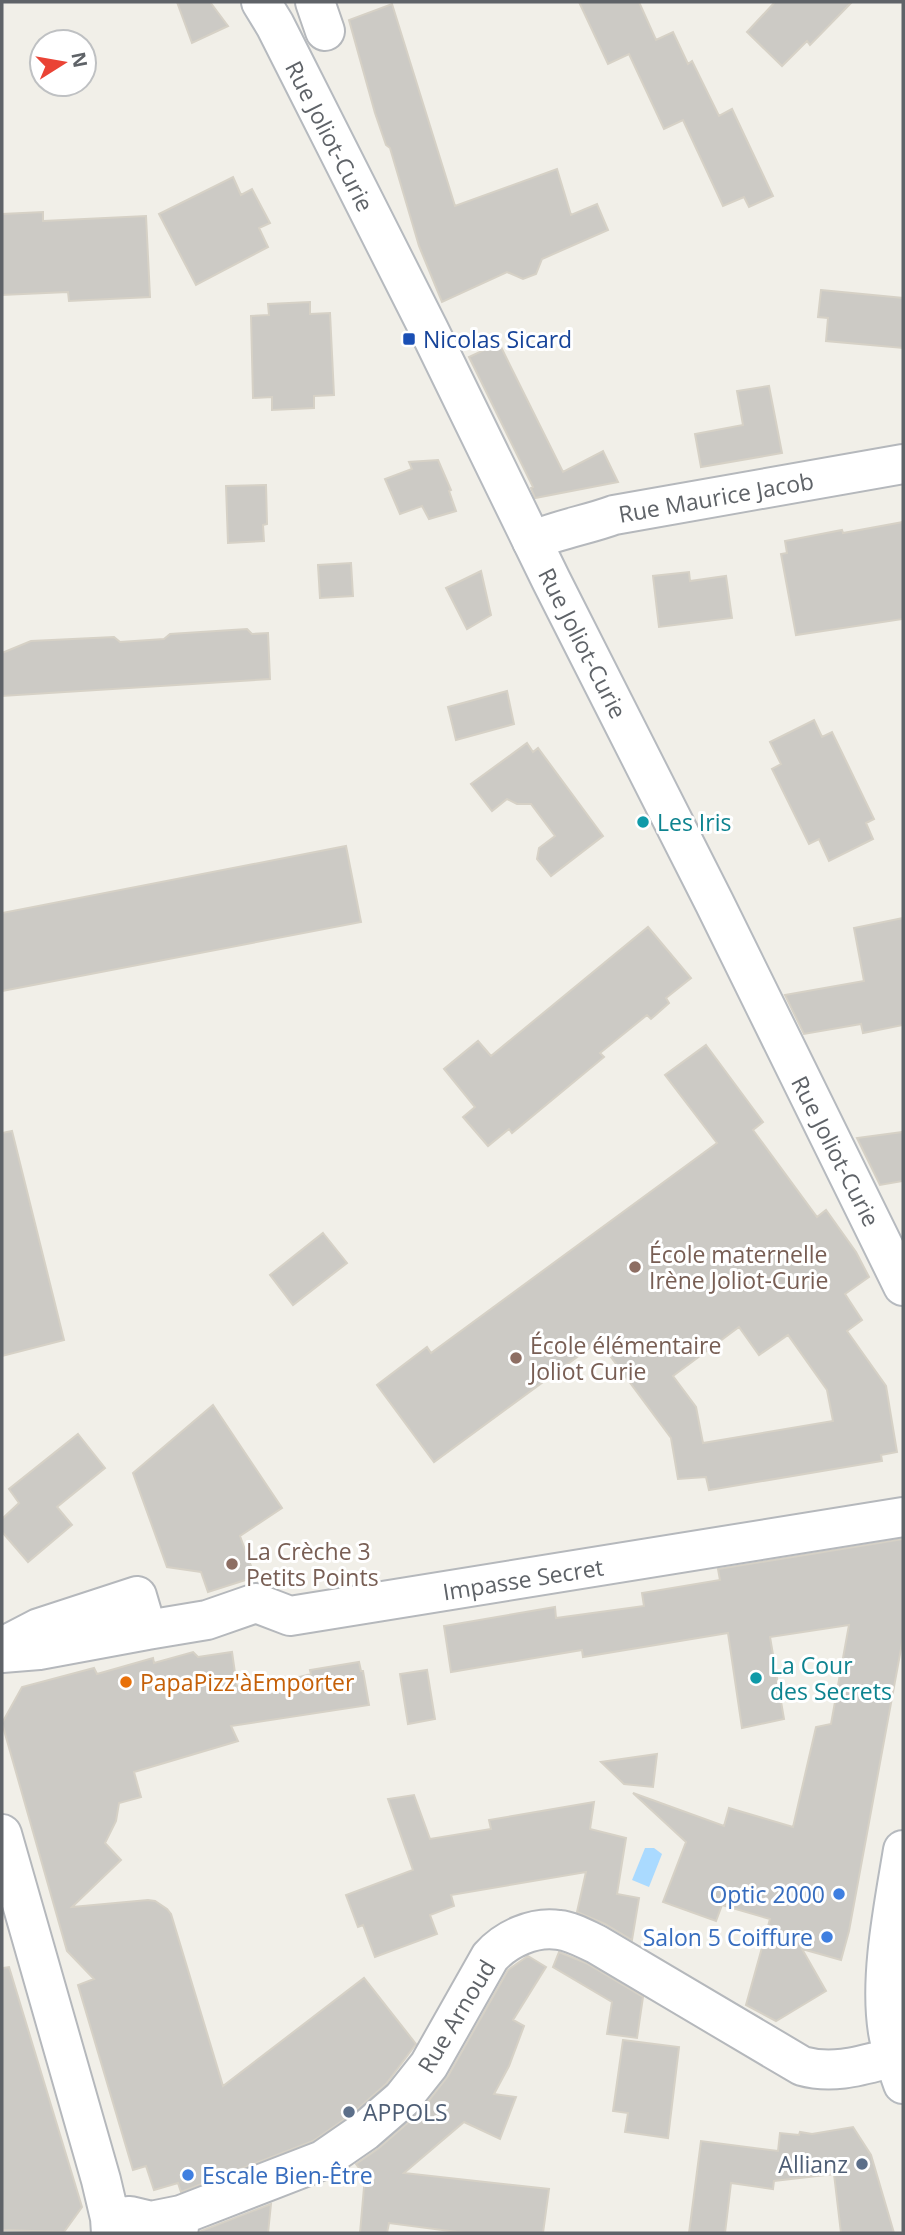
<svg xmlns="http://www.w3.org/2000/svg" width="905" height="2235" font-family="'Open Sans',sans-serif">
<style>
.water{fill:#aadaff}
.building{fill:#cccac5;stroke:#d6d1c6;stroke-width:2;fill-rule:evenodd}
.lines{fill:none;stroke-linecap:round;stroke-linejoin:round}
.street-casing{stroke:#b5b8bc;stroke-width:42}
.secondary-casing{stroke:#b6babf;stroke-width:42}
.street{stroke:#fff;stroke-width:38}
.secondary{stroke:#fff;stroke-width:38}
.transit-dot{fill:#1a4fb4;stroke:#fff;stroke-width:2.5}
.culture-dot{fill:#0f9aa8;stroke:#fff;stroke-width:2.5}
.education-dot{fill:#8d6e63;stroke:#fff;stroke-width:2.5}
.food-dot{fill:#e8710a;stroke:#fff;stroke-width:2.5}
.shop-dot{fill:#3f7fe0;stroke:#fff;stroke-width:2.5}
.service-dot{fill:#5c6f8a;stroke:#fff;stroke-width:2.5}
.labels{text-anchor:middle;dominant-baseline:central;stroke-width:6;stroke-linejoin:round;paint-order:stroke}
.street-label{font-size:23px;fill:#5f6368;stroke:#fff}
.transit-label{font-size:23px;fill:#164399;stroke:#fff;text-anchor:start}
.culture-label{font-size:23px;fill:#0d838f;stroke:#fff;text-anchor:start}
.education-label{font-size:23px;fill:#785e54;stroke:#fff;text-anchor:start}
.food-label{font-size:23px;fill:#c56008;stroke:#fff;text-anchor:start}
.shop-label{font-size:23px;fill:#366cbe;stroke:#fff;text-anchor:end}
.service-label{font-size:23px;fill:#4e5e75;stroke:#fff;text-anchor:start}
</style>
<rect width="100%" height="100%" fill="#f1efe8"/>
<path class="water" d="M645,1848h9l8,6 -13,33 -17,-7z"/>
<path class="building" d="M177,2h33l18,24 -36,17z
M579,2h60l17,38 17,-8 15,32 4,-3 27,55 13,-7 41,87 -24,11 -5,-10 -21,9 -40,-86 -19,9 -35,-75 -21,10z
M775,2h77l-42,43 -3,-4 -25,25 -35,-34z
M392,4l63,202 102,-37 14,46 26,-11 11,26 -66,29 -6,15 -13,5 -16,-7 -65,30 -23,-56 -29,-98 -4,-3 -11,-32 -26,-93z
M233,177l8,18 11,-6 18,34 -11,5 9,19 -72,38 -37,-71z
M43,212v9l103,-5 4,81 -81,4 -1,-9 -66,3v-81z
M821,290l82,8v50l-77,-7 2,-23 -10,-1z
M310,302v12l20,-1 4,82 -20,1v12l-42,2v-13l-19,1 -2,-82 18,-1 -1,-11z
M499,343l64,129 40,-21 15,31 -83,16 -4,-10 2,-1 -64,-130z
M769,386l13,67 -81,14 -6,-33 48,-9 -6,-34z
M438,460l13,30 -2,1 7,20 -27,8 -7,-13 -22,8 -15,-35 27,-10 -3,-7z
M266,485l1,39 -4,1 1,16 -36,2 -2,-57z
M903,522v97l-107,16 -15,-81 6,-1 -2,-12 57,-11 1,3z
M351,563l2,33 -33,2 -2,-33z
M481,571l10,44 -24,14 -21,-41z
M689,572l1,9 36,-5 6,42 -73,9 -6,-51z
M247,629l5,5 16,-1 2,46 -268,17v-43l29,-12 83,-4 6,5 44,-3 6,-5z
M507,691l7,33 -58,16 -8,-33z
M814,720l8,17 10,-5 42,87 -8,4 7,16 -44,22 -10,-22 -10,5 -37,-75 9,-5 -11,-22z
M527,743l6,9 5,-4 65,88 -52,40 -14,-17 2,-11 16,-12 -24,-32h-14l-10,-5 -15,12 -21,-27z
M346,846l15,76 -359,69v-78z
M903,918v107l-40,8 -2,-9 -57,10 -19,-39 79,-14 -10,-53z
M648,927l43,51 -25,20 3,5 -18,16 -4,-4 -47,38 4,4 -92,76 -3,-4 -21,17 -25,-29 12,-10 -31,-38 34,-28 13,15z
M706,1045l57,77 -10,8 64,87 9,-7 30,42 13,25 -24,17 17,26 -15,11 39,55 11,66 -16,3 1,6 -173,29 -3,-13 -28,2 -7,-41 -72,-97 -165,121 -57,-77 50,-38 4,6 286,-210 -52,-68zM739,1327l20,28 29,-20 39,55 6,31 -130,22 -7,-36 -23,-31z
M12,1131l52,209 -62,16v-223z
M903,1132v49l-23,4 -23,-47z
M323,1233l24,30 -54,42 -23,-30z
M213,1405l69,103 -42,28 15,41 -47,15 -7,-20 -34,-5 -34,-94z
M78,1434l27,34 -48,39 15,18 -44,37 -26,-30v-13l17,-16 -10,-14z
M903,1539v99l-54,293 -8,29 -39,-11 24,42 -50,30 -30,-16 24,-86 -48,-14 -6,16 -53,-19 23,-60 -53,-49 91,33 5,-18 64,19 23,-100 15,-3 18,-99 -79,12 14,82 -42,9 -14,-95 -145,24 -1,-7 -131,22 -7,-46 111,-19 1,11 88,-12 -2,-13 78,-13 -2,-11z
M193,1652l5,5 34,-5 5,35 55,-8 19,-5 -1,-4 49,-8 2,9h2l6,34 -138,21 7,15 -104,31 7,25 -22,6 -3,18 -11,22 16,17 -49,47 76,-7 7,1 12,8 4,5 52,172 141,-108 52,66 -30,40 -34,30 -39,27 -132,51 -3,-9 -24,7 -8,-24 -13,4 -55,-185 16,-6 -27,-28 -65,-228 20,-36 72,-19 3,6 56,-16 1,5z
M427,1670l8,49 -27,5 -8,-50z
M657,1754l-4,33 -29,-3 -23,-22z
M414,1795l16,44 61,-10 -2,-9 105,-18 -4,27 36,9 -9,56 22,4 -7,42 -27,-16 -28,-12 9,-40 -135,23 3,11 -24,9 7,19 -62,23 -12,-32 -5,2 -12,-32 67,-25 -25,-71z
M559,1952l27,11 57,34 -6,41 -30,-4 5,-32 -59,-35z
M528,1956l18,11 -33,53 11,6 -15,40 -15,28 22,3 -16,42 -36,-17 -60,51 145,16 -6,44h-78l-76,-10 -2,10h-27l5,-57 -9,-12 23,-16 40,-35 29,-37 60,-106z
M9,1967l73,240 -18,25 -62,-2v-262z
M623,2040l56,7 -11,91 -43,-6 3,-19 -15,-2z
M853,2127l18,28 23,78h-53l-7,-59 -60,7 -1,8 -42,-6 -6,50h-36l12,-92 77,10 2,-18 19,2 1,-3 12,2z
M271,2204l-3,29h-68l1,-2z"/>
<g class="lines">
<defs>
<path id="street" d="M315,2l10,29
M532,541c27,-12 55,-16 82,-26l289,-51
M147,1630l60,-10 49,-17 34,13 613,-99
M2,1647l37,-19 98,-32 10,34 -108,20 -37,3
M2,1834l99,346 9,38 1,15
M110,2218l20,-2 21,5 30,-6
M178,2233l3,-18 142,-55 42,-29 37,-32 27,-34 61,-108c16,-18 44,-31 69,-27 12,1 26,9 37,14l206,122c32,9 61,-1 92,-9"/>
<path id="secondary" d="M261,2l14,23 154,305 122,250 163,322 189,384
M903,1850c-9,55 -24,127 -15,182 3,18 9,35 15,52"/>
</defs>
<use href="#street" class="street-casing"/>
<use href="#secondary" class="secondary-casing"/>
<use href="#street" class="street"/>
<use href="#secondary" class="secondary"/>
</g>
<rect class="transit-dot" x="402" y="332" width="14" height="14" rx="3.5"/>
<g class="culture-dot">
<circle cx="643" cy="822" r="7"/>
<circle cx="756" cy="1678" r="7"/>
</g>
<g class="education-dot">
<circle cx="635" cy="1267" r="7"/>
<circle cx="516" cy="1358" r="7"/>
<circle cx="232" cy="1564" r="7"/>
</g>
<circle class="food-dot" cx="126" cy="1682" r="7"/>
<g class="shop-dot">
<circle cx="839" cy="1894" r="7"/>
<circle cx="827" cy="1937" r="7"/>
<circle cx="188" cy="2175" r="7"/>
</g>
<g class="service-dot">
<circle cx="349" cy="2112" r="7"/>
<circle cx="862" cy="2164" r="7"/>
</g>
<g class="labels">
<g class="street-label">
<text transform="translate(330 136) rotate(63)">Rue Joliot-Curie</text>
<text transform="translate(716 497) rotate(-10)">Rue Maurice Jacob</text>
<text transform="translate(583 643) rotate(63)">Rue Joliot-Curie</text>
<text transform="translate(836 1151) rotate(63)">Rue Joliot-Curie</text>
<text transform="translate(523 1579) rotate(-9)">Impasse Secret</text>
<text transform="translate(456 2016) rotate(-59)">Rue Arnoud</text>
</g>
<g class="transit-label">
<text x="423" y="339">Nicolas Sicard</text>
</g>
<g class="culture-label">
<text x="657" y="822">Les Iris</text>
<text x="770" y="1665">La Cour<tspan x="770" dy="26">des Secrets</tspan></text>
</g>
<g class="education-label">
<text x="649" y="1254">École maternelle<tspan x="649" dy="26">Irène Joliot-Curie</tspan></text>
<text x="530" y="1345">École élémentaire<tspan x="530" dy="26">Joliot Curie</tspan></text>
<text x="246" y="1551">La Crèche 3<tspan x="246" dy="26">Petits Points</tspan></text>
</g>
<g class="food-label">
<text x="140" y="1682">PapaPizz'àEmporter</text>
</g>
<g class="shop-label">
<text x="825" y="1894">Optic 2000</text>
<text x="813" y="1937">Salon 5 Coiffure</text>
<text x="202" y="2175" text-anchor="start">Escale Bien-Être</text>
</g>
<g class="service-label">
<text x="363" y="2112">APPOLS</text>
<text x="848" y="2164" text-anchor="end">Allianz</text>
</g>
</g>
<rect width="905" height="2235" fill="none" stroke="#5f6368" stroke-width="7"/>
<g transform="translate(63 63) rotate(79)"><circle r="33" fill="#ffffff" stroke="#bfc1c3" stroke-width="2"/>
<path d="M0-5L12 26L0 18L-12 26Z" fill="#ea4335"/>
<text y="-10" font-size="19" font-weight="bold" text-anchor="middle" fill="#5f6368">N</text>
</g>
</svg>
